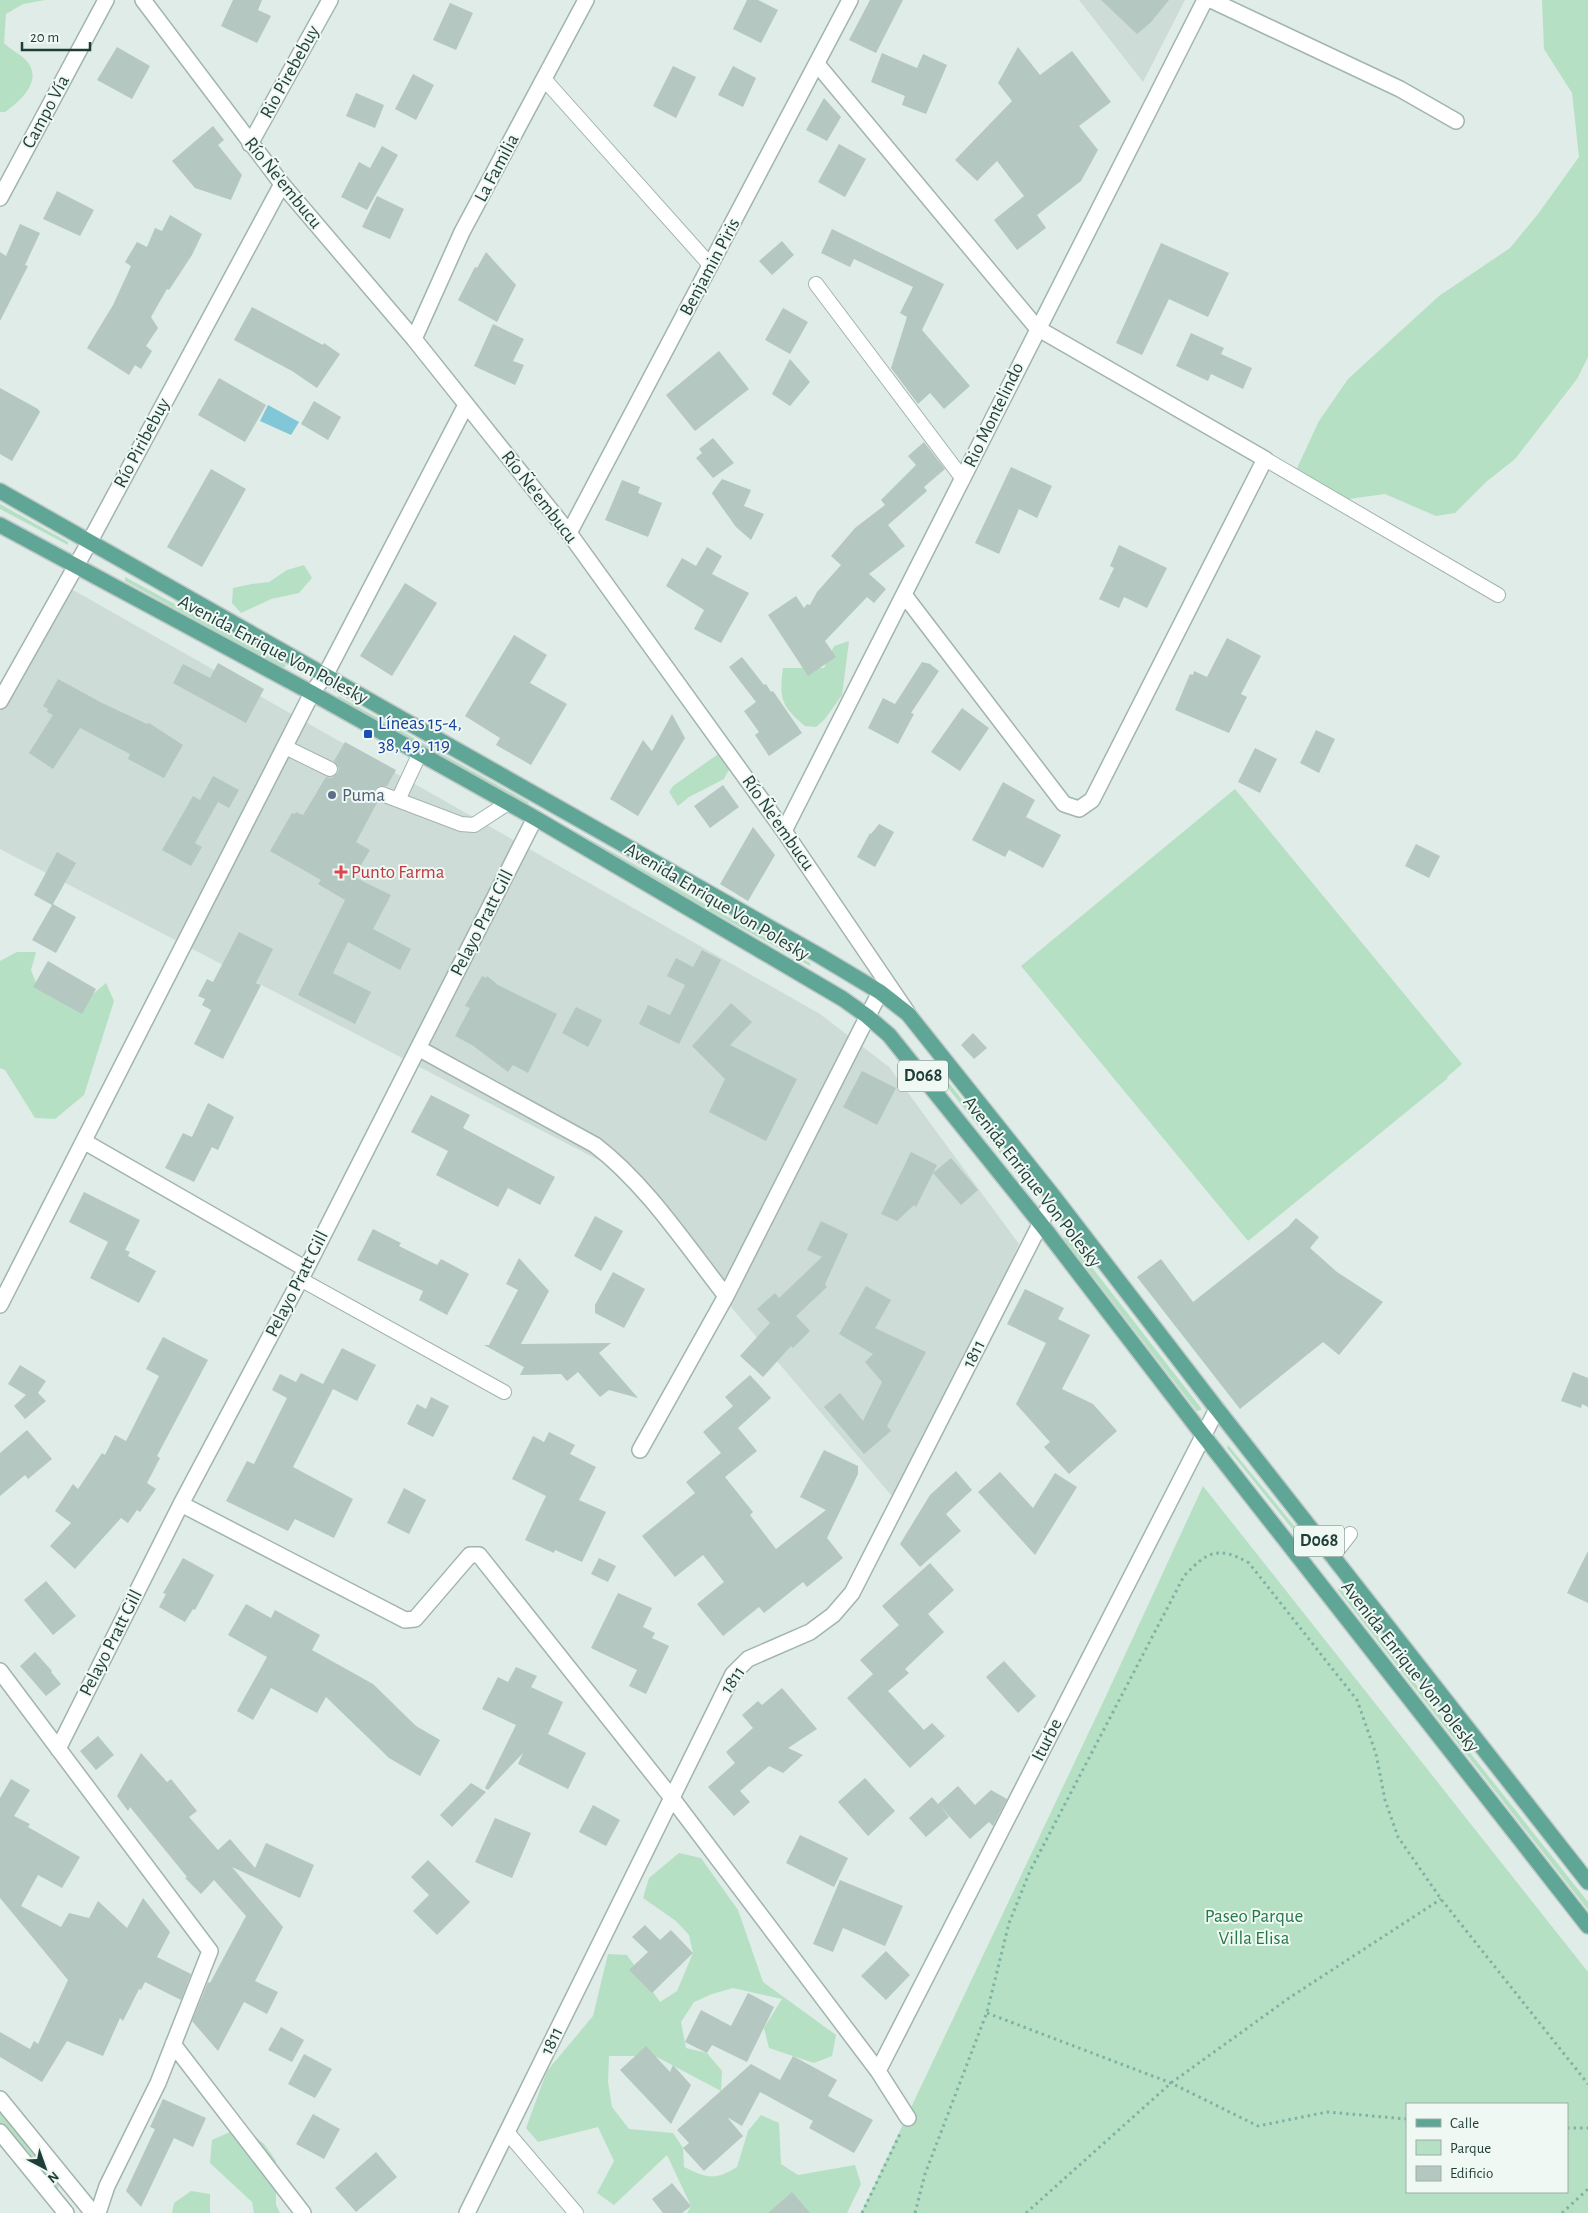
<svg xmlns="http://www.w3.org/2000/svg" width="1588" height="2213" font-family="'Alegreya Sans',sans-serif">
<style>
.built{fill:#cddcd6}
.green{fill:#b6e0c3;fill-rule:evenodd}
.water{fill:#82c7d7}
.building{fill:#b4c7c0}
.lines{fill:none;stroke-linecap:round;stroke-linejoin:round}
.lane-casing{stroke:#a2b4af;stroke-width:16}
.street-casing{stroke:#a2b4af;stroke-width:18}
.primary-casing{stroke:#c0c9c7;stroke-width:18}
.path{stroke:#7db3a4;stroke-width:3;stroke-dasharray:2.5 4;stroke-linecap:butt}
.lane{stroke:#fff;stroke-width:14}
.street{stroke:#fff;stroke-width:15}
.primary{stroke:#5fa696;stroke-width:15}
.transit-dot{fill:#1a4fb4;stroke:#f0f8f4;stroke-width:2}
.service-dot{fill:#5c6f8a;stroke:#f0f8f4;stroke-width:2}
.health-dot{fill:#e0444e;stroke:#f0f8f4;stroke-width:2}
.labels{text-anchor:middle;dominant-baseline:central;stroke-width:4;stroke-linejoin:round;paint-order:stroke}
.shield{fill:#f0f8f4;stroke:#5e7670;stroke-width:1}
.shield-label{font-size:18px;font-weight:bold;fill:#1f3e37}
.street-label{font-size:19px;fill:#1f3e37;stroke:#f0f8f4}
.transit-label{font-size:19px;fill:#164399;stroke:#f0f8f4;text-anchor:start}
.service-label{font-size:19px;fill:#4e5e75;stroke:#f0f8f4;text-anchor:start}
.health-label{font-size:19px;fill:#be3a42;stroke:#f0f8f4;text-anchor:start}
.park-label{font-size:19px;fill:#257848;stroke:#f0f8f4}
</style>
<rect width="100%" height="100%" fill="#dfece7"/>
<path class="built" d="M1079,0h106l-42,82z
M59,582l761,432 69,53 130,177 -117,264 -290,-341 -612,-318v-163z"/>
<path class="green" d="M0,0h45l-22,4 -17,10 -2,29c7,7 16,11 22,17 18,20 -5,41 -21,52h-5z
M1542,0h46v357l-11,22 -62,80 -29,23 -31,31 -19,3 -51,-22 -58,8 -37,-19 29,-62 29,-42 91,-83 71,-48 28,-34 41,-57 -7,-64 -28,-44z
M0,504l68,38v3l-68,-36z
M304,565l8,13 -13,15 -28,6 -30,14 -9,-10 1,-15 19,-4 17,-2 18,-12z
M125,577l160,87 1,2 -3,2 -158,-87z
M849,641l-7,54 -17,24 -9,8 -11,-1c-24,-20 -26,-27 -22,-58h41l10,-22z
M339,696l189,106 1,2 -1,2 -191,-106 -1,-2z
M721,752l11,12 -8,15 -35,18 -11,9 -9,-14 4,-6z
M1235,789l227,275 -15,13 1,1 -200,163 -227,-275z
M566,826l244,137v3l-245,-136z
M17,952h19l-5,18 7,18 54,7 14,-12 8,18 -30,94 -29,24 -20,-1 -30,-48 -5,-2v-107z
M937,1068l90,113 -2,3 -90,-112z
M1067,1235l134,173v2l-4,1 -134,-173z
M1228,1445l68,83 -2,3 -67,-83z
M1203,1486l385,486v241h-727l245,-517zM1407,2104h160v88h-160z
M1339,1587l249,315v8l-250,-320z
M679,1853l22,5 37,52 25,72 73,53 -4,21 -18,7 -45,-15 -5,-20 18,-29 -49,-11 -21,6 -18,8 -13,20 5,26 21,5 15,18 -1,20 -66,-35h-46l-1,26 4,25 17,22 44,4 10,15 1,19c23,11 31,14 53,0l11,-36 13,-16 18,8 2,41 17,11 57,-10 6,19 -14,29h-160l4,-7 -24,-51 -53,50 -17,-12 17,-32 -16,-34 -60,15 -12,-14 21,-57 46,-55 15,-62 19,1 33,47 17,-11 16,-38 -4,-18 -13,-14 -33,-23 6,-20z
M0,2112l59,73 -2,5 -3,-1 -54,-66z
M230,2132h19l15,12 12,17v44l4,8h-26l-2,-11 -42,-39 2,-23z
M191,2191l19,3v19h-38l2,-10z"/>
<path class="water" d="M268,405l31,17 -8,13 -31,-14z"/>
<path class="building" d="M233,0h29l-4,10 13,6 -14,27 -36,-17z
M747,0h11l20,10 -17,33 -28,-14z
M870,0h33l-27,53 -27,-13z
M1101,0h68l-18,22 -14,12z
M450,3l23,10 -17,37 -23,-10z
M117,47l33,19 -18,33 -35,-19z
M1018,47l22,28 32,-24 39,51 -32,24 19,24 -17,31 -44,34 9,13 -29,22 -23,-30 30,-24 -27,-35 -20,20 -22,-21 57,-59 -14,-18z
M882,53l35,15 6,-14 24,11 -21,49 -24,-9 3,-9 -34,-14z
M673,66l23,11 -20,41 -23,-12z
M733,66l23,12 -13,29 -25,-12z
M413,74l21,11 -18,35 -21,-11z
M356,93l28,12 -9,23 -29,-12z
M824,98l17,19 -14,24 -21,-11z
M213,126l11,14 -6,5 24,30 -11,25 -36,-12 -23,-27z
M839,144l27,15 -21,38 -27,-15z
M382,146l16,9 -31,55 -26,-13 18,-35 11,6z
M57,191l37,19 -14,26 -37,-17z
M377,196l27,13 -14,30 -28,-12z
M170,215l32,19 -10,21 -23,35 -2,-1 -16,28 7,11 -12,18 6,5 -11,18 -6,-4 -6,10 -42,-27 26,-43 18,-39 -6,-4 12,-20 10,5 8,-19 7,3z
M20,224l20,9 -15,32 3,1 -28,55v-69l6,4z
M832,229l112,55 -22,46 48,56 -26,23 -14,-16 -12,11 -27,-36 16,-51 -7,-4 13,-26 -59,-28 -4,8 -29,-14z
M782,241l12,14 -22,20 -13,-14z
M1161,243l68,30 -21,44 -39,-18 -27,56 -26,-12z
M486,252l30,33 -19,37 -39,-22 17,-33 2,1z
M252,307l71,38 1,-2 16,11 -23,34 -25,-17 -58,-31z
M783,308l25,14 -18,32 -25,-14z
M493,324l31,15 -11,22 11,4 -9,20 -41,-19z
M1191,333l33,15 -3,6 31,14 -9,21 -32,-15 -3,7 -32,-15z
M719,351l30,38 -54,42 -29,-36z
M790,359l20,23 -20,24 -18,-12z
M219,378l47,27 -21,37 -47,-27z
M0,388l38,21 2,3 -28,49 -12,-7z
M314,401l27,16 -13,23 -27,-16z
M713,438l21,25 -21,15 -17,-20 6,-5 -3,-4z
M924,442l21,27 -21,18 3,4 -39,34 17,21 -36,28 17,15 -12,14 -7,-6 -42,44 11,16 -28,19 -40,-61 28,-19 8,12 3,-4 3,1 7,-13 24,-27 -10,-9 24,-28 30,-23 -4,-5 35,-35 -8,-9z
M1011,467l41,19 -15,32 -18,-9 -20,45 -24,-11z
M211,469l35,20 -44,78 -35,-20z
M722,479l29,11 -7,16 20,8 -13,26 -15,-13 -25,-35 1,1z
M622,480l18,7 -2,6 24,10 -14,34 -43,-17z
M1119,545l48,23 -20,40 -23,-11 -5,11 -20,-9 15,-31 -4,-2z
M707,547l15,9 -10,18 37,19 -28,50 -27,-14 10,-19 -38,-24 16,-28 14,8z
M405,583l32,20 -45,73 -32,-20z
M514,635l33,20 -17,28 37,21 -36,61 -35,-20 4,-7 -35,-22z
M1227,638l34,18 -20,38 6,3 -18,36 -54,-23 15,-36 3,1 1,-4 13,6z
M742,657l22,28 2,-1 5,8 2,-1 29,42 -33,23 -14,-21 4,-3 -15,-21 12,-9 -27,-35z
M922,662l8,2 9,7 -28,42 3,1 -16,30 -30,-16 15,-30 12,6z
M218,663l46,26 -18,34 -73,-40 10,-19 27,14z
M58,679l44,24 45,21 2,-1 34,22 -19,33 -36,-19 2,-5 -50,-26 -27,41 -24,-16 24,-38 -6,-3 1,-3 -5,-3z
M962,708l27,20 -29,43 -29,-19z
M672,714l13,24 -47,78 -28,-17 33,-59 9,11z
M1316,730l19,9 -16,34 -19,-10z
M345,742l51,28 -9,16h-7l-6,4v6l4,5 -22,41 14,8 -16,27 37,18 -18,34 38,20 -11,21 -52,-28 -15,31 38,19 -16,32 -57,-29 47,-95 -27,-16 3,-4 -51,-29 22,-38 3,1 1,-2 7,3 23,-38 5,1 7,-5 1,-5 -5,-7z
M1255,748l22,11 -17,34 -22,-11z
M213,776l26,14 -10,18 -11,-6 -23,41 7,4 -11,19 -29,-16 31,-54 7,4z
M1003,782l32,18 -9,17 35,18 -18,33 -34,-18 -4,7 -33,-17z
M723,785l16,22 -29,21 -16,-22z
M879,824l15,8 -19,35 -18,-10 13,-24 1,1z
M753,827l22,28 -27,46 -28,-17z
M1416,844l24,12 -11,22 -24,-12z
M57,852l19,11 -23,41 23,13 -20,36 -24,-13 20,-35 -18,-10z
M239,932l34,17 -17,34 5,2 -38,74 -29,-15 17,-34 -9,-5 3,-6 -7,-3 9,-17 6,3z
M702,950l19,10 -42,84 -40,-20 9,-19 22,10 15,-30 -18,-9 9,-18 17,9z
M48,961l48,28 -14,25 -49,-27z
M482,976l4,2 1,-2 11,9 59,29 -29,59 -15,-8 -5,7 -36,-27 -17,-9 15,-28 -5,-2z
M731,1003l21,19 -22,23 67,34 -31,62 -57,-29 16,-33 -33,-33z
M576,1007l26,13 -14,27 -26,-14z
M973,1033l14,15 -13,11 -13,-14z
M862,1071l34,17 -19,37 -34,-18z
M431,1095l39,20 -7,13 92,49 -15,28 -32,-17 -10,19 -62,-32 12,-24 -37,-19z
M208,1103l26,14 -16,33 -6,-3 -18,35 -29,-14 18,-35 9,4z
M911,1152l26,13 -21,42 -2,-2 -17,16 -16,-7z
M951,1158l27,32 -17,15 -28,-32z
M84,1192l56,28 -15,30 5,2 -2,4 28,15 -17,32 -49,-25 18,-36 -39,-20z
M595,1216l28,15 -22,40 -27,-15z
M1296,1218l23,19 -9,11 27,24 46,30 -44,53 -16,-13 -83,67 -103,-132 24,-18 32,43 95,-75z
M821,1221l27,13 -23,50 2,3 -31,29 14,15 -17,17 -2,-2 -28,31 -23,-21 30,-33 -13,-14 18,-16 4,5 43,-41 -15,-7z
M373,1229l28,14 -2,3 38,19 4,-6 28,15 -22,41 -28,-15 4,-9 -66,-31z
M519,1258l30,33 -28,53 90,-1 -12,10 39,45 -29,-8 -9,7 -22,-25 -11,9 -6,-7 -41,1 4,-8 -40,-22h5l29,-55 -12,-6z
M613,1272l32,17 -21,39 -29,-15v-8z
M866,1286l25,14 -16,28 51,24 -39,74 4,5 -27,23 -40,-47 16,-14 23,28 19,-39 -17,-20 8,-8 -34,-20z
M1025,1289l39,19 -6,11 32,16 -28,54 31,15 24,27 -48,43 -25,-27 6,-5 -34,-38 30,-61 -39,-19z
M163,1337l45,23 -51,96 3,2 -13,25 9,6 -16,23 -3,-2 -9,13 -7,-5 -46,51 -25,-23 21,-23 -16,-12 18,-27 5,5 24,-36 3,2 10,-20 11,6 33,-65 -13,-7z
M342,1348l34,17 -19,36 -24,-12 -40,78 60,32 -19,39 -39,-19 -7,12 -62,-30 21,-40 7,3 33,-66 -15,-8 8,-16 16,8 5,-9 22,11z
M20,1365l26,16 -8,12 8,8 -21,18 -11,-13 12,-11 -18,-11z
M1573,1372l15,6v29l-6,-3 -1,4 -20,-7z
M750,1375l21,23 -33,30 19,23 -32,26 28,35 -3,3 26,34 50,-39 -26,-13 24,-47 34,16v8l-31,64 16,20 -36,29 -4,-5 -39,31 -5,-6 -36,29 -26,-32 27,-22 -21,-27 -28,22 -33,-41 53,-43 -9,-11 35,-29 -18,-21 30,-26 -8,-9z
M431,1397l18,9 -16,31 -26,-13 10,-20 9,5z
M27,1430l25,29 -24,20 -3,-4 -25,21v-43z
M549,1432l26,13 -5,9 26,13 -17,33 27,12 -24,50 -27,-12 -1,3 -29,-13 21,-44 -34,-17 21,-43 11,6z
M956,1471l16,19 -26,24 15,17 -41,36 -20,-23 30,-49z
M1000,1472l33,36 22,-35 22,14 -42,68 -57,-63z
M404,1488l22,12 -17,34 -22,-11z
M1588,1551v52l-21,-10z
M183,1558l31,17 -19,35 -2,-1 -8,13 -26,-15 7,-13 -3,-1z
M599,1558l17,8 -8,16 -17,-8z
M930,1563l24,27 -26,24 16,18 -39,37 4,4 -21,18 36,39 8,-7 13,13 -35,32 -63,-70 26,-24 -13,-14 39,-35 -17,-19z
M46,1581l30,35 -23,19 -29,-35z
M618,1593l34,15 -9,19 12,6 -3,5 17,8 -23,48 -17,-8 8,-16 -46,-22z
M246,1604l25,14 4,-8 45,25 -8,15 61,34 43,42 24,14 -20,36 -31,-18 -63,-61 -9,16 -46,-25 -18,32 -16,-9 30,-54 -39,-22z
M35,1652l17,19 -1,1 10,12 -15,12 -26,-30z
M1004,1661l32,35 -18,17 -32,-36z
M516,1667l21,9 -6,11 32,15 -15,32 38,19 -18,36 -50,-25 5,-11 -35,37 -3,-2 31,-63 -34,-16 16,-32 10,5z
M782,1688l35,41 -29,19 15,7 -20,18 -14,-7 -29,25 10,11 -16,14 -26,-29 27,-24 -9,-11 27,-24 -11,-13 16,-14 4,4z
M98,1736l16,19 -18,15 -16,-19z
M141,1753l26,29 4,-3 26,32 -8,6 29,33 12,-11 25,29 11,-25 48,22 -14,33 -68,-31 51,60 -28,54 23,11 -11,22 -23,-12 -26,49 -26,-30 16,-39 2,1 36,-67 -32,-36 -13,14 -16,-16 2,-1 -57,-70 -2,4 -11,-15z
M865,1778l30,33 -27,25 -30,-34z
M11,1779l19,11 -16,26 16,8 -2,3 52,30 -18,31 -24,-13 -17,31 40,21 8,-14 20,5 9,-17 29,27 16,-30 27,34 -13,25 34,17 -10,26 -36,-18 -4,8 -2,-1 -16,32 -3,-3 -17,38 -36,-15 -25,41 -42,-25v-25l30,17 4,-8 4,3 30,-64 -68,-82v-100z
M471,1783l15,9 -34,35 -12,-12z
M958,1786l17,19 16,-15 16,9 -14,27 -4,-4 -19,17 -31,-34 10,12 -23,20 -17,-19 23,-21 6,7z
M593,1805l27,15 -14,26 -27,-14z
M495,1818l36,15 -19,45 -37,-16z
M800,1835l48,23 -14,29 -48,-24z
M428,1860l42,42 -33,33 -24,-24 16,-16 -18,-18z
M840,1880l63,26 -18,40 -42,-18 -10,24 -20,-8z
M645,1925l15,15 11,-10 22,23 -41,40 -23,-23 19,-18 -16,-15z
M886,1951l24,24 -24,25 -25,-24z
M748,1993l26,14 -27,55 -35,-17 -5,8 -22,-11 16,-32 30,16z
M281,2027l23,13 -12,22 -24,-12z
M646,2046l24,26 3,-7 18,20 -20,39 -51,-54z
M304,2054l28,15 -17,29 -27,-14z
M793,2056l44,24 -9,16 45,24 -19,33 -45,-25 4,-7 -53,-29 -18,34 -15,-9 16,19 -39,35 -21,-23 6,-5 -12,-13 74,-66 29,16z
M163,2099l43,19 -13,29 -19,-9 -33,69 -15,-16 29,-62 -5,-2z
M313,2114l27,15 -16,30 -28,-15z
M376,2152l21,25 -41,35 -21,-24z
M672,2183l19,23 -9,7h-19l-11,-14z
M792,2192l18,21h-42z"/>
<g class="lines">
<defs>
<path id="lane" d="M544,79l167,187
M816,284l147,195
M1265,459l233,136
M285,747l45,22
M382,794l79,30 13,1 34,-22
M398,800l22,-47
M300,1279l204,113
M1332,1557l18,-23
M507,2132l69,81"/>
<path id="street" d="M143,0l139,184 132,155 155,194 215,298 123,181
M1211,0l189,89 56,32
M817,64l220,264 228,131 -173,341 -13,9 -15,-5 -159,-208
M250,144l80,-144
M0,198l106,-198
M414,339l48,-107 124,-232
M569,533l281,-533
M0,701l90,-160 192,-357
M784,831c142,-276 279,-555 421,-831
M418,1048l177,97c51,39 91,100 131,151
M85,1142l221,127
M0,1305l312,-612 14,-19 140,-269
M640,1450l86,-154 154,-304
M181,1504l224,116 10,-1 55,-64h9l193,243 206,273 30,47
M0,1671l210,280 -52,132 -51,103 -9,27
M58,1749l123,-245 125,-235 229,-451
M173,2044l130,169
M878,2071l339,-662
M0,2099l93,114
M0,2132l66,81
M467,2213l266,-539 15,-15 62,-27 23,-17 19,-22 202,-396"/>
<path id="primary" d="M0,491l820,465 60,36 28,22 146,183 163,212 371,473
M0,525l312,168 223,125 308,181 24,17 22,19 152,189 162,211 385,491"/>
</defs>
<use href="#lane" class="lane-casing"/>
<use href="#street" class="street-casing"/>
<use href="#primary" class="primary-casing"/>
<path class="path" d="M987,2013l184,70 87,43 69,-14 80,7
M1567,2128h21
M862,2213l38,-79
M915,2213l10,-39 62,-162 22,-89 21,-52 154,-295c23,-24 34,-31 65,-13l108,137 19,54 9,46 13,37 43,62 147,185
M1026,2213l145,-130 118,-85 152,-99
M1562,2213l26,-24"/>
<use href="#lane" class="lane"/>
<use href="#street" class="street"/>
<use href="#primary" class="primary"/>
</g>
<rect class="transit-dot" x="363" y="729" width="10" height="10" rx="2.5"/>
<circle class="service-dot" cx="332" cy="795" r="5"/>
<path class="health-dot" d="M338.5 864.5h5v5h5v5h-5v5h-5v-5h-5v-5h5z"/>
<g class="labels">
<g class="shield">
<rect x="898" y="1060.5" width="50" height="31" rx="4"/>
<rect x="1294" y="1525.5" width="50" height="31" rx="4"/>
</g>
<g class="shield-label">
<text x="923" y="1076">D068</text>
<text x="1319" y="1541">D068</text>
</g>
<g class="street-label">
<text transform="translate(290 72) rotate(-61)">Rio Pirebebuy</text>
<text transform="translate(46 112) rotate(-62)">Campo Vía</text>
<text transform="translate(497 168) rotate(-62)">La Familia</text>
<text transform="translate(283 183) rotate(51)">Río Ñe'embucu</text>
<text transform="translate(710 267) rotate(-62)">Benjamin Piris</text>
<text transform="translate(994 415) rotate(-64)">Rio Montelindo</text>
<text transform="translate(142 443) rotate(-62)">Río Piribebuy</text>
<text transform="translate(539 497) rotate(52)">Río Ñe'embucu</text>
<text transform="translate(273 650) rotate(28)">Avenida Enrique Von Polesky</text>
<text transform="translate(778 823) rotate(55)">Río Ñe'embucu</text>
<text transform="translate(717 902) rotate(31)">Avenida Enrique Von Polesky</text>
<text transform="translate(482 923) rotate(-63)">Pelayo Pratt Gill</text>
<text transform="translate(1032 1182) rotate(52)">Avenida Enrique Von Polesky</text>
<text transform="translate(297 1284) rotate(-63)">Pelayo Pratt Gill</text>
<text transform="translate(974 1354) rotate(-63)">1811</text>
<text transform="translate(111 1643) rotate(-63)">Pelayo Pratt Gill</text>
<text transform="translate(1410 1667) rotate(52)">Avenida Enrique Von Polesky</text>
<text transform="translate(733 1680) rotate(-56)">1811</text>
<text transform="translate(1047 1740) rotate(-63)">Iturbe</text>
<text transform="translate(552 2041) rotate(-64)">1811</text>
</g>
<g class="transit-label">
<text x="378" y="723">Líneas 15-4,<tspan x="378" dy="22">38, 49, 119</tspan></text>
</g>
<g class="service-label">
<text x="342" y="795">Puma</text>
</g>
<g class="health-label">
<text x="351" y="872">Punto Farma</text>
</g>
<g class="park-label">
<text x="1254" y="1916">Paseo Parque<tspan x="1254" dy="22">Villa Elisa</tspan></text>
</g>
</g>
<rect x="1406" y="2103" width="162" height="90" fill="#f0f8f4" stroke="#9caea8"/>
<rect x="1416" y="2119" width="25" height="8" fill="#5fa696" stroke="#9caea8"/>
<text x="1450" y="2128" font-size="15" fill="#1f3e37">Calle</text>
<rect x="1416" y="2140" width="25" height="15" fill="#b6e0c3" stroke="#9caea8"/>
<text x="1450" y="2153" font-size="15" fill="#1f3e37">Parque</text>
<rect x="1416" y="2166" width="25" height="15" fill="#b4c7c0" stroke="#9caea8"/>
<text x="1450" y="2178" font-size="15" fill="#1f3e37">Edificio</text>
<g transform="translate(45 2168) rotate(139)" stroke="#f0f8f4" stroke-width="4" paint-order="stroke">
<path d="M0-4L9 19L0 12L-9 19Z" fill="#1f3e37"/>
<text y="-8" font-size="14" font-weight="bold" text-anchor="middle" fill="#1f3e37">N</text>
</g>
<path d="M22 42v8h68v-8" fill="none" stroke="#1f3e37" stroke-width="2.5"/>
<text x="30" y="42" font-size="15" fill="#1f3e37" stroke="#f0f8f4" stroke-width="4" paint-order="stroke">20 m</text>
</svg>
